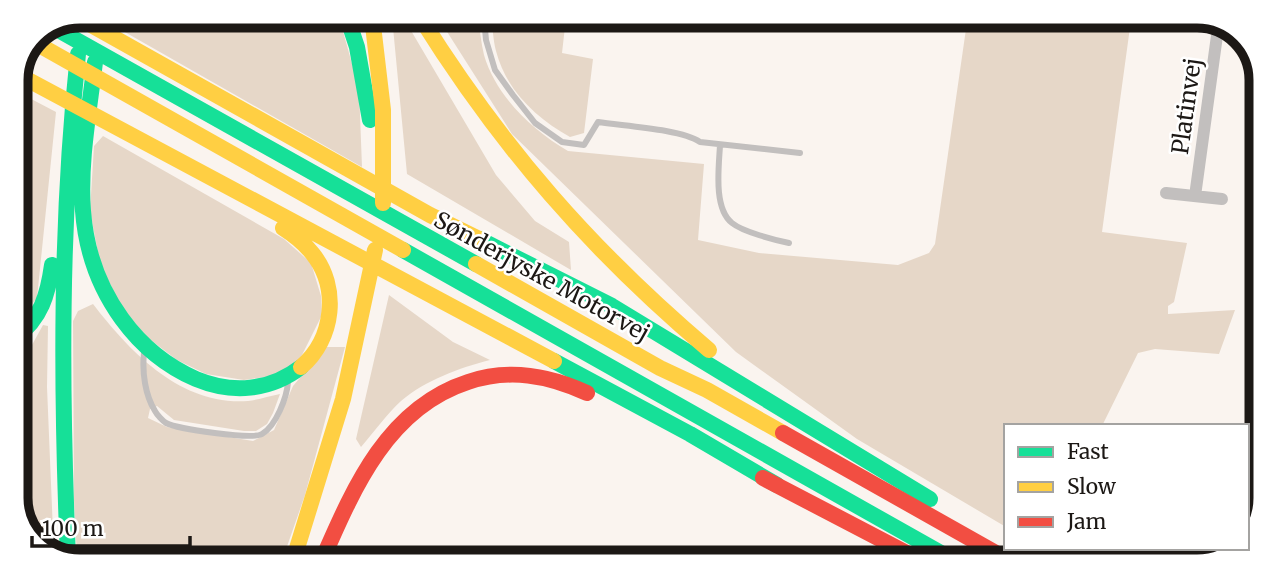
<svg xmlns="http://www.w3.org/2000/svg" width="1277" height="578" font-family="Merriweather,serif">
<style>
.green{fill:#e6d7c8}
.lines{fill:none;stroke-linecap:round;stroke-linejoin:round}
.lane{stroke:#c2bfbe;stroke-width:6}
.street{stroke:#c2bfbe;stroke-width:12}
.fast{stroke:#16e098;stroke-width:16}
.slow{stroke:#ffcf43;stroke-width:16}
.jam{stroke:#f24e42;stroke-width:16}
.labels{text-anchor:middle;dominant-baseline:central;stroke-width:5;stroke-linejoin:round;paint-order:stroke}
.street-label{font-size:23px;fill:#1c1815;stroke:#fff}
.rim{fill:none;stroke:#1c1815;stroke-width:9}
</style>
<rect width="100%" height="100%" fill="#faf4ef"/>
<path class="green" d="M117,16l222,1 20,72 3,78 -246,-140z
M392,17h11l93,158 39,46 34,21 2,28 -164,-96z
M447,17l31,1c2,12 3,25 6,37 12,41 48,75 84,96l136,13 -6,76 61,13 139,12 31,-12 6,-9 31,-215 -5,-9h170l-29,212 85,11 -13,59 -6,4v8l67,-4 -16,44 -64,-5 -17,4 -36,73h-96v101l-149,-88 -121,-87 -224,-218 -68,-107z
M491,18h75l-4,35 31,6 -9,74 -14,4c-34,-19 -64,-47 -74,-86 -3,-11 -3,-23 -5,-33z
M16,91l40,21 -19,186 -21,25z
M103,136l181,103 27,24 10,33 1,19 -23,46 -26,15 -29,4 -38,-6 -29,-14 -29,-22 -27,-31 -21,-44 -10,-52 4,-65z
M389,295l64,47 37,18c-31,8 -64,20 -89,41 -14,13 -27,31 -40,46l-5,-8z
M93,304c37,48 88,102 155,97 10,-1 21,-5 32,-7l-7,19 -6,11 -11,7h-12l-70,-11 -17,-14 -7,3 -2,9 19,9 86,14 21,-11 19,-44 33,-39h19l-40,148 -22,63 -206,-1 -3,-57 -1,-179 5,-10z
M43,325l5,1 -1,61 7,169 -27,-22 -11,-32v-141l11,-7z
M1042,548h136l20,14h-133z
M806,552l21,4 5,5 -65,-1z"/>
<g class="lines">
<path class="lane" d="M484,18l2,22 9,30 18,25 22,28 27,19 22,3 14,-23c24,4 83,7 102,20l100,11
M852,24v-5
M720,145c-1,21 -7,63 12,78 11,9 43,17 57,20
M144,353c-2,19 1,42 11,58 2,4 8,10 11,12 12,6 86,17 96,11 14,-8 25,-37 26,-52"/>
<path class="street" d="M1166,193l56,6
M1195,196l24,-175"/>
<path class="fast" d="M347,17l10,30 13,73
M53,27l423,237
M95,62c-11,92 -32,176 27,257 19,26 44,47 74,60 36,15 74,12 105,-12
M479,239l133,67 318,193
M403,250l552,311
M16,337c25,-18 32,-43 36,-72
M554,361l136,73 87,51
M1247,471l10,-28
M1220,555l2,-7
M68,557c-7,-168 -8,-335 10,-503"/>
<path class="slow" d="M77,17l353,198 49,24
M372,17l11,93v93
M420,17c82,131 171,233 289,333
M32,41l371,209
M17,74l537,287
M283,228c11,7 21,15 29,25 28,34 22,86 -11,114
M476,264l184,104 47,22 76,43
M294,558l49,-159 32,-149"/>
<path class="jam" d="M783,433l227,128
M763,478l159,83
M323,558c31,-71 65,-150 145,-176 41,-14 80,-7 119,11"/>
</g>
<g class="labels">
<g class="street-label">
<text transform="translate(1186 106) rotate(-82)">Platinvej</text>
<text transform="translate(542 276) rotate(29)">Sønderjyske Motorvej</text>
</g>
</g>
<path d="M0 0H1277V578H0ZM80 28H1197A52 52 0 0 1 1249 80V498A52 52 0 0 1 1197 550H80A52 52 0 0 1 28 498V80A52 52 0 0 1 80 28Z" fill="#fff" fill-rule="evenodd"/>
<path class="rim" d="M80 28H1197A52 52 0 0 1 1249 80V498A52 52 0 0 1 1197 550H80A52 52 0 0 1 28 498V80A52 52 0 0 1 80 28Z"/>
<rect x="1004" y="424" width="245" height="126" fill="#ffffff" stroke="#a4a3a1" stroke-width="2"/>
<rect x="1018" y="447" width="35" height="10" fill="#16e098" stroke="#a4a3a1" stroke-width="2"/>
<text x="1067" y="459" font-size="21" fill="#1c1815">Fast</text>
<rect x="1018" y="482" width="35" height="10" fill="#ffcf43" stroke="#a4a3a1" stroke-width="2"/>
<text x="1067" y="494" font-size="21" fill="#1c1815">Slow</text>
<rect x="1018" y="517" width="35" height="10" fill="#f24e42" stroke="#a4a3a1" stroke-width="2"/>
<text x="1067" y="529" font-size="21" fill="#1c1815">Jam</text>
<path d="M32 536v10h158v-10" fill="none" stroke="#1c1815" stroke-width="3.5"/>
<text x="42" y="536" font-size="21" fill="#1c1815" stroke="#ffffff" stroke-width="5" paint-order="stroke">100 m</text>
</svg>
